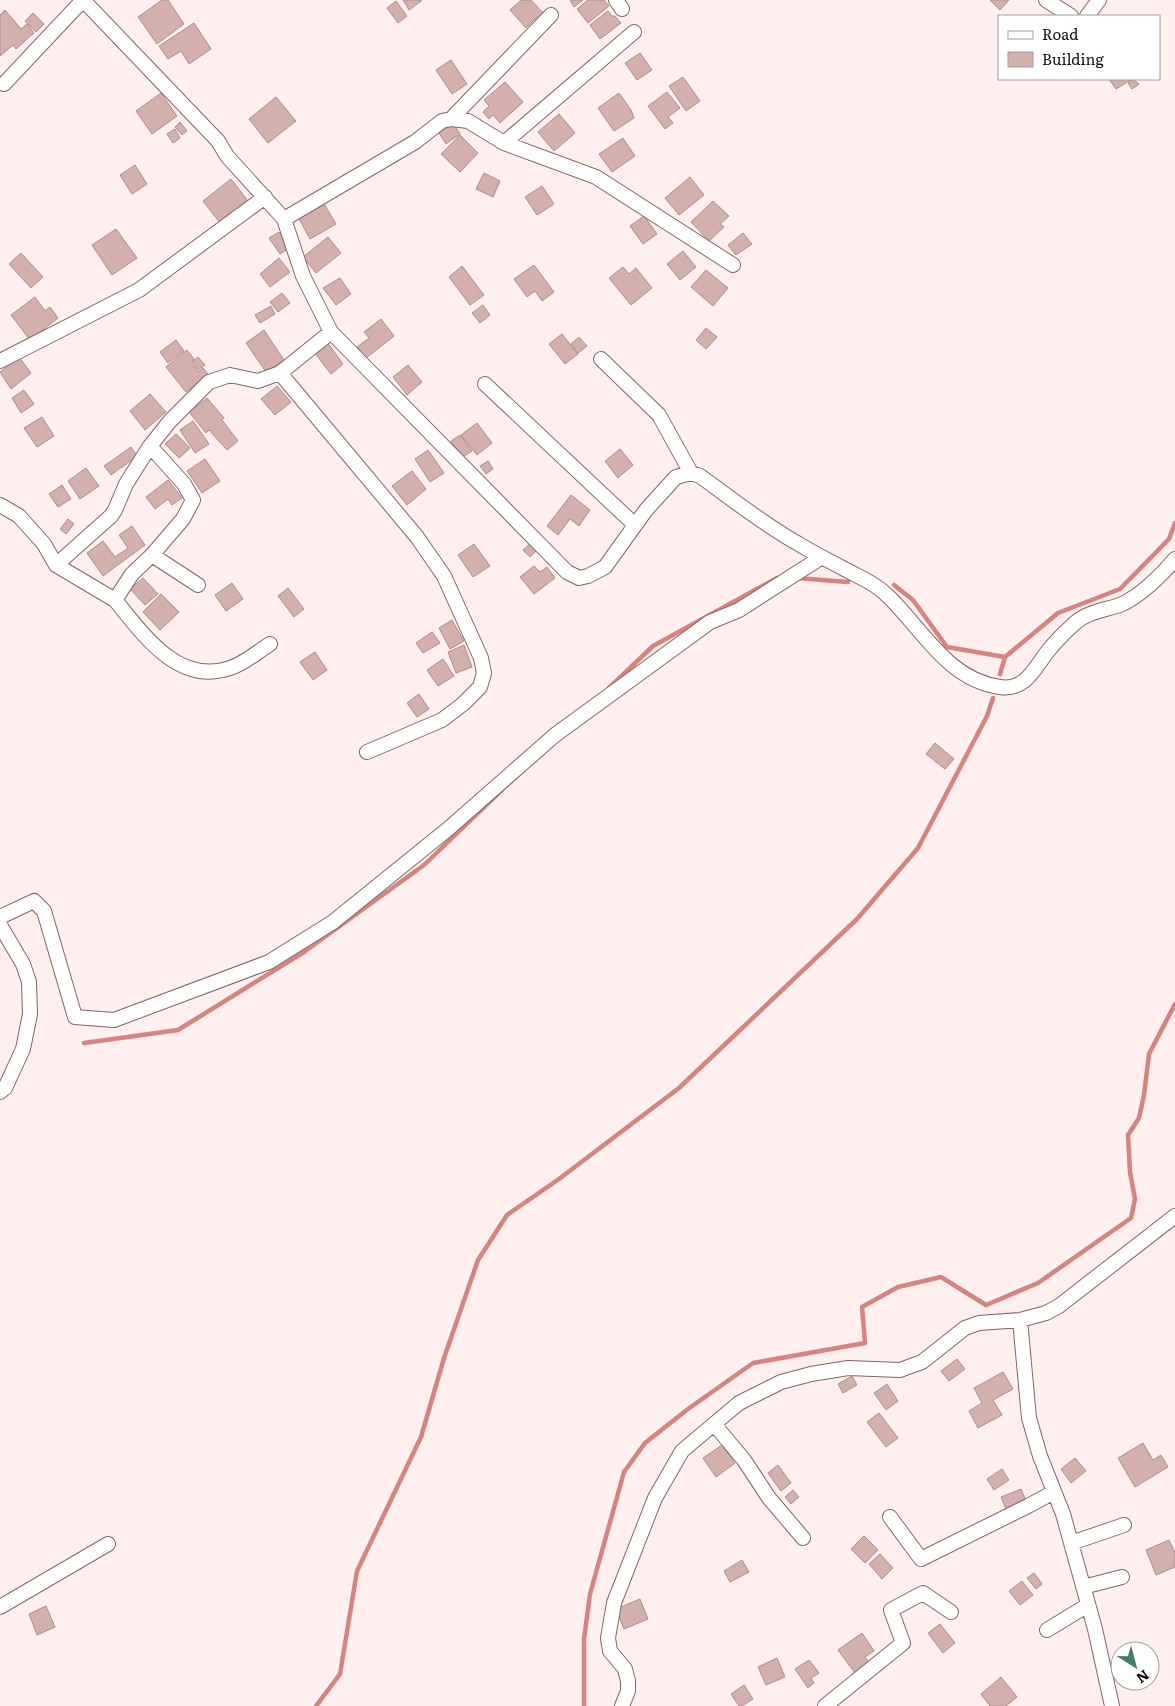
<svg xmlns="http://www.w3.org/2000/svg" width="1175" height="1706" font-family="Literata,serif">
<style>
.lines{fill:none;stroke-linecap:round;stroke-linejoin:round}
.stream{stroke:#d7837f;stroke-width:4.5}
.building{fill:#d4b0ad;stroke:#b08d8b}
.minor-casing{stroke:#866563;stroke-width:16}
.minor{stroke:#fff;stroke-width:14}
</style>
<rect width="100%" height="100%" fill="#ffefee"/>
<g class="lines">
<path class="stream" d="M797,578l51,4
M894,585l19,15 34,47 58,10
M1000,674l5,-17 53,-44 62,-24 49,-50 6,-16
M609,688l44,-42 124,-68
M84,1043l94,-13 126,-78 120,-87 78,-75
M316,1706l24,-32 17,-103 64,-134 23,-79 34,-98 29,-45 52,-36 120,-91 178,-169 61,-71 69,-132 6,-18
M584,1706v-67l6,-45 34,-122 21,-29 43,-34 65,-46 112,-20 -3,-36 36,-20 43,-10 45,28 52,-22 93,-65 4,-19 -5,-27 -2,-37 11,-17 5,-23 5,-41 26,-50"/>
</g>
<path class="building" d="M162,0h6l16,24 -27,20 -19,-27z
M403,0h18v1l-12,9z
M521,0h10l15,16 -7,7 -4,-4 -9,9 -16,-18z
M570,0h13l-9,7z
M588,0h11l2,1 3,-1 5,6 -21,17 -11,-14z
M990,0h19l-9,10z
M396,1l11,15 -9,7 -11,-15z
M5,10l16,19 6,-5 7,9 -18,16 -3,-4 -13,11v-41z
M608,11l4,5h3l6,7 -21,16 -10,-14z
M33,13l11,11 -8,8 -11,-11z
M194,23l17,26 -22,15 -8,-13 -13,8 -9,-13z
M640,53l12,17 -15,10 -12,-17z
M451,60l16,24 -15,10 -16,-24z
M683,77l17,24 -14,10 -17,-25z
M1109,79h23l-16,10z
M1133,79l6,5 -7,5 -4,-6z
M505,82l18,20 -23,21 -7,-8 -4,4 -6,-7 6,-6 -5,-6z
M667,92l13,16 -12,9 5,6 -8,6 -17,-23z
M161,93l16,23 -25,18 -16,-23z
M619,93l12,17 3,8 -20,13 -16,-23z
M276,97l20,24 -28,22 -19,-24z
M559,114l16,19 -21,18 -16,-19z
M180,122l7,9 -5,4 -7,-8z
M453,123l7,11 -14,10 -7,-11z
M175,129l5,9 -7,5 -6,-9z
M460,135l18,18 -18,19 -19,-18z
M623,138l12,18 -23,16 -13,-18z
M135,165l12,19 -15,10 -12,-19z
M484,173l16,8 -7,16 -17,-8z
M690,177l14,18 -25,20 -14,-17z
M231,179l17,22 -28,22 -17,-22z
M542,186l12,18 -17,11 -12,-18z
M713,201l16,15 -9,8 4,3 -15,14 -18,-19z
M323,202l13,22 -26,15 -12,-22z
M644,216l13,18 -14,10 -13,-18z
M116,229l21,29 -25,17 -20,-30z
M279,232l10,16 -9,6 -11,-16z
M743,233l9,11 -16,11 -8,-10z
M328,237l13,16 -25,20 -13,-16z
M683,251l13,16 -16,13 -13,-16z
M21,253l22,24 -12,11 -22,-24z
M279,258l11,14 -20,15 -10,-13z
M534,265l20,27 -12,9 -7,-10 -8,6 -13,-18z
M462,266l22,29 -14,10 -21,-28z
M623,267l6,7 7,-6 16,20 -21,17 -22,-27z
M706,270l22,18 -15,18 -22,-19z
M340,278l11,16 -15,11 -13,-17z
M282,293l8,10 -12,9 -8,-10z
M35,297l10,14 5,-4 8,11 -28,22 -19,-25z
M483,305l7,10 -10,8 -8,-10z
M271,306l4,8 -15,9 -5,-8z
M381,319l13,17 -28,22 -9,-11 12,-9 -5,-6z
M706,328l11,9 -11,12 -10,-9z
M264,330l20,30 -18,12 -20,-29z
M562,334l16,20 -13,10 -16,-20z
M579,337l8,9 -9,7 -7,-9z
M176,340l8,11 -16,12 -8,-11z
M327,342l16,22 -12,10 -17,-22z
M187,350l7,9 -4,3 8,10 5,-4 5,6 -22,18 -20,-25z
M19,357l12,16 -20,16 -11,-17z
M198,357l7,8 -7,5 -6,-8z
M408,365l14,17 -15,13 -14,-18z
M277,386l14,16 -16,13 -14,-16z
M24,390l10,14 -13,9 -9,-15z
M150,394l16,18 -21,18 -15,-19z
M207,398l17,20 -2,2 16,21 -11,9 -18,-20 -3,3 -17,-21z
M42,417l12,19 -17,11 -13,-19z
M193,421l16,23 -14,9 -15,-23z
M477,423l15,20 -15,12 -16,-20z
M176,434l14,14 -11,10 -14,-14z
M460,435l12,16 -9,6 -12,-16z
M131,447l6,9 -26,19 -7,-9z
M620,449l13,16 -15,13 -13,-17z
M428,450l16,23 -14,9 -15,-23z
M205,459l15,22 -18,12 -15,-22z
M488,461l5,8 -7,5 -6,-8z
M86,468l13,18 -19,13 -12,-18z
M412,471l14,18 -19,16 -15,-19z
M168,480l14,18 -10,7 -4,-6 -13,10 -9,-12z
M62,485l9,14 -13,8 -9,-13z
M571,495l19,15 -11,16 -9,-7 -12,16 -11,-9z
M68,519l6,5 -8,10 -6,-5z
M132,526l13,19 -42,31 -16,-23 16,-12 12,16 13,-9 -9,-13z
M533,541l7,6 -10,10 -7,-7z
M474,544l16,22 -17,11 -15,-22z
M534,566l6,6 7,-5 8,11 -21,16 -14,-17z
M143,578l15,16 -13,11 -15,-16z
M232,583l11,16 -17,12 -11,-16z
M288,588l16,21 -10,8 -16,-21z
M161,594l18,18 -19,18 -17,-18z
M452,620l12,21 -14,8 -11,-21z
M432,632l8,11 -17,10 -7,-10z
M464,645l8,22 -16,6 -8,-21z
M315,652l12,18 -14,10 -13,-18z
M443,659l11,17 -16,10 -11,-16z
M419,694l10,15 -12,8 -10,-14z
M935,743l19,16 -9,10 -19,-15z
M957,1359l8,10 -16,12 -8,-10z
M1003,1372l10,17 -20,11 9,15 -24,13 -9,-17 13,-8 -8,-15z
M852,1376l5,9 -14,8 -5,-9z
M887,1384l11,17 -12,9 -12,-17z
M879,1413l19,25 -12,9 -19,-25z
M1143,1443l10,17 8,-5 7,12 -33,20 -17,-29z
M722,1445l13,18 -19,14 -13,-19z
M1075,1458l11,13 -15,12 -10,-14z
M778,1465l13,18 -10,8 -13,-18z
M1002,1469l7,11 -15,10 -7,-11z
M1021,1489l5,12 -20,8 -5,-12z
M793,1490l6,7 -8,7 -6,-7z
M864,1536l14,14 -13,13 -14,-14z
M1169,1540l6,13v14l-19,8 -10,-25z
M880,1554l13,14 -11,11 -13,-15z
M742,1560l7,12 -19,10 -6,-11z
M1034,1573l8,11 -6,5 -9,-11z
M1022,1581l11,14 -13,10 -11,-14z
M640,1599l8,20 -24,10 -8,-20z
M46,1606l9,21 -18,8 -8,-21z
M940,1624l15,19 -12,10 -15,-20z
M862,1633l12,18 -9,6 4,6 -14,10 -17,-23z
M777,1658l8,19 -19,8 -8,-18z
M809,1660l10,13 -8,5 3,5 -6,5 -13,-19z
M1001,1677l16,20 -11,9h-16l-9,-12z
M744,1685l9,14 -11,7h-3l-8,-12z"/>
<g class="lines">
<defs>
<path id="minor" d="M83,0l135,141 9,15 57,63 19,57 28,56 236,240 12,6 9,-2 17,-9 41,-57 30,-33 15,-4 9,3c32,23 63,48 97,67 18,11 38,21 57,31 12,6 24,12 34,22 35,34 60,84 112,91 26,4 35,-20 48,-36 8,-10 18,-20 27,-28 12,-11 30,-13 45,-18 19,-8 42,-30 55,-46
M616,0l6,9
M1046,0l25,16
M1087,16l12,-16
M4,84l79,-84
M451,119l100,-104
M504,143l92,34 137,88
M284,219l131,-77 27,-21 9,-2 17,2 36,22 130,-111
M601,359l58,56 32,58
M0,361l139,-71 126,-93
M280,373l137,164 27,39 37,82 3,15 -4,14 -17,17 -21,16 -75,32
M485,384l150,141
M0,505l19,11 25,28 12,21 59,35
M152,555l46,30
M56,565l55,-49 4,-6 11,-26 24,-38
M270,644c-13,8 -26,20 -40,24 -52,18 -87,-34 -115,-68l17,-26 20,-19 31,-36 10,-19 -9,-16 -34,-38 20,-25 39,-39 21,-7 28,6 22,-8 51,-41
M0,917l34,-16 10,10 31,106 39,3 155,-58 64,-40 115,-93 107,-94 155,-113 29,-12 83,-53
M0,925l23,39 6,18 1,32 -7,35 -18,39 -5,4
M1020,1320l9,98 11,38 23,58 32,115 17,77
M714,1424l30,36 25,38 34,40
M890,1517l31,42 107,-53 26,-14
M1071,1543l53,-18
M1083,1587l39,-10
M0,1607l108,-63
M1047,1630l41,-25
M622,1706l6,-15v-10l-3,-12 -15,-18 -2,-13 6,-35 41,-105 27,-47 57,-48 42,-21 30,-8 37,-6 52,2 22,-8 43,-34 14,-5 41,-3 26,-7 13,-7 116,-90
M825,1706l78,-63 -12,-33 32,-17 28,19"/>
</defs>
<use href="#minor" class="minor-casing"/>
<use href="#minor" class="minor"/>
</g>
<rect x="998" y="15" width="162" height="65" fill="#ffffff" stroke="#a39e9e"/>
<rect x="1008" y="31" width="25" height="8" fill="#ffffff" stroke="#a39e9e"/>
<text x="1042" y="40" font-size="15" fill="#190d0c">Road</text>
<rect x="1008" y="52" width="25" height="15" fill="#d4b0ad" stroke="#a39e9e"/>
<text x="1042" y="65" font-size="15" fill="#190d0c">Building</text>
<g transform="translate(1135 1666) rotate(144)"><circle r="24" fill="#ffffff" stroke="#a39e9e"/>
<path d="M0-4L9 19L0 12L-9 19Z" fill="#407f6d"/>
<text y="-8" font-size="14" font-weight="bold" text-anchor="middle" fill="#190d0c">N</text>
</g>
</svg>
